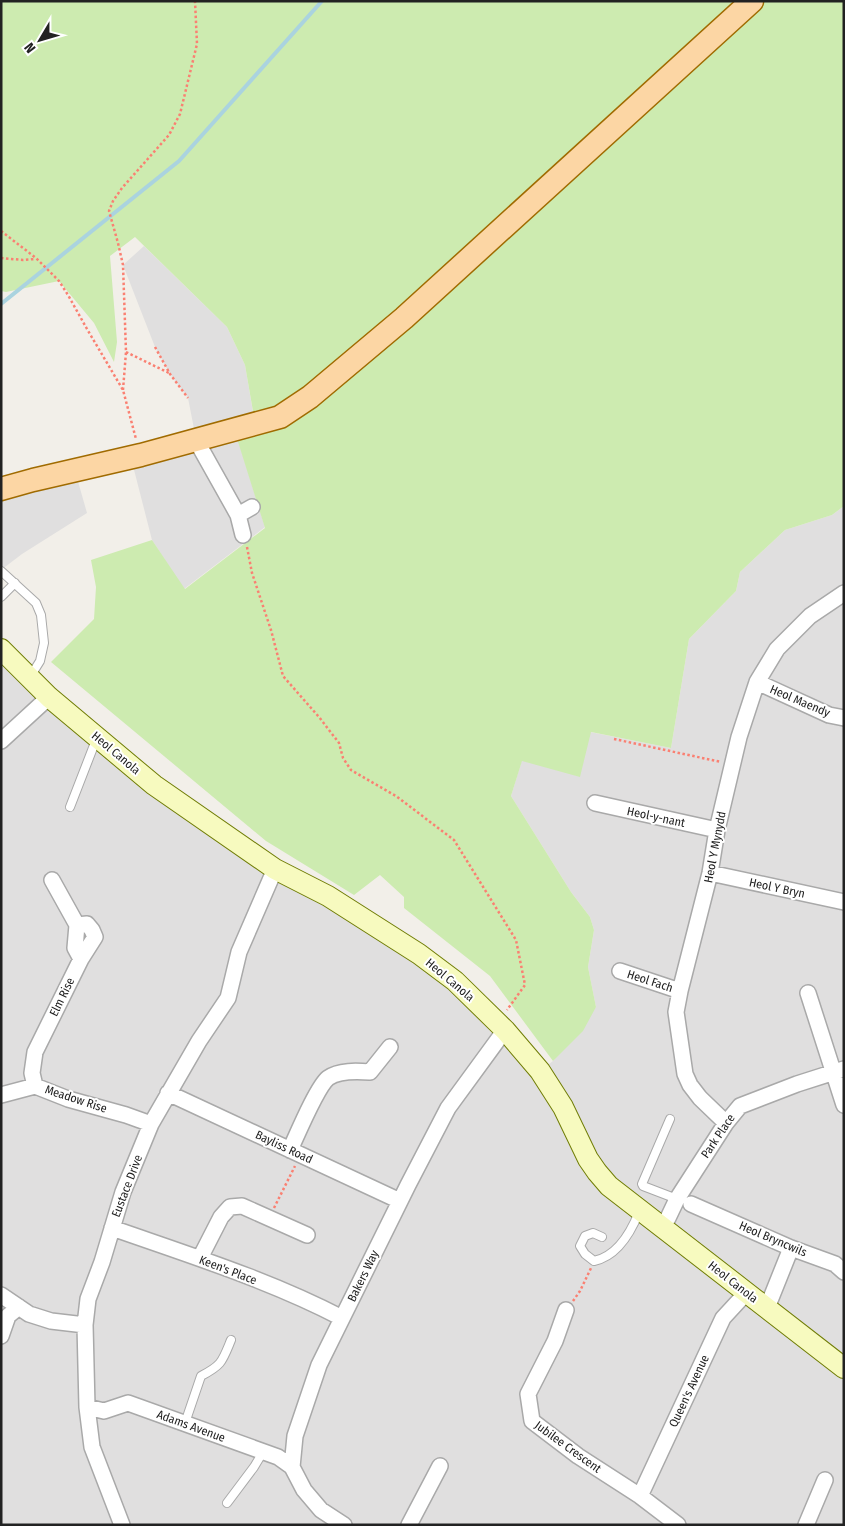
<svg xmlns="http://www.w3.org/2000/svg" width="845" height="1526" font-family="'Fira Sans Condensed',sans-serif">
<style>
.residential{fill:#e0dfdf}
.grass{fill:#cdebb0}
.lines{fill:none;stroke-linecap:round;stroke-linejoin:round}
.stream{stroke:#aad3df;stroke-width:4}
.lane-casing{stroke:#a9a9a9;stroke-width:10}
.street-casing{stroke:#a9a9a9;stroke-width:18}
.secondary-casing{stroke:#707d05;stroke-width:22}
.primary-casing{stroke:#a06b00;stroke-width:25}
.path{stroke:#fa8072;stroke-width:2.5;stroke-dasharray:2.5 2.5;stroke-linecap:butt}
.lane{stroke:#fff;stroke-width:8}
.street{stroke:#fff;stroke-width:15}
.secondary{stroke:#f7fabf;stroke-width:20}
.primary{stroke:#fcd6a4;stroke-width:22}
.labels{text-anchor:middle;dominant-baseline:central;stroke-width:4;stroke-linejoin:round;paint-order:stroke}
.street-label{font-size:12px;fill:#222;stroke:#fff}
</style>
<rect width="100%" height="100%" fill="#f2efe9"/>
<path class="residential" d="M144,246l83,81 18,38 10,59 -20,6 30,97 -81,62 -32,-49 -21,-82 65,-19 -8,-41 -18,-24 -15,-27 -32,-82z
M75,471l12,42 -65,41 -21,16v-81z
M844,506v1019h-843v-875l153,135 236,151 151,134 12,-9 43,-54 -8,-40 6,-37 -4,-13 -19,-25 -60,-96 11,-36 68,-28 81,16 18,-109 47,-48 4,-19 45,-42 47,-15z"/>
<path class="grass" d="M1,1h843v505l-12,9 -47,15 -45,42 -4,19 -47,48 -18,109 -80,-16 -11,45 -58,-16 -11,35 60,96 19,25 4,13 -6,37 8,40 -13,24 -30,30 -63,-85 -86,-68v-11l-24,-22 -26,20 -88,-54 -215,-179 43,-43 2,-32 -5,-27 61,-20 33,49 80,-61 -31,-99 21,-6 -10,-58 -18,-38 -92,-90 -25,19 7,86 -3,20 -20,-39 -35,-42 -53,11 -5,-1z"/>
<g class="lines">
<path class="stream" d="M1,304l178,-143 143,-160"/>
<defs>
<path id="lane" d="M1,571l35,32 5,12 3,28 -4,18 -10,16
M1,597l14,-14
M70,807l26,-67
M670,1119l-28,65 1,2 34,13
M602,1237l-9,-4 -8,3 -5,10 5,8 9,7c24,-5 37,-29 45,-49
M185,1423l16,-47c21,-11 21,-14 30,-36
M227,1503l27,-36 9,-15"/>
<path id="street" d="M196,440l42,75 5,20
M238,515l14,-8
M757,682l72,33 15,3
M1,741l48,-44
M595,803l122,27
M710,873l134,29
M52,880l25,45
M77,925l-2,23 6,11
M620,971l60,20
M808,993l36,112
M35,1086l-3,-13 3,-21 46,-93 14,-22 -3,-7 -5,-6 -10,1
M168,1093l232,108
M1,1095l34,-9 33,13 58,16 25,9
M726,1123l-26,-25 -10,-13 -5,-11 -9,-62 4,-21 30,-118 7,-43 22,-93 18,-55 20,-33 33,-33 34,-23
M290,1150c7,-15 27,-63 38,-72 11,-8 29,-7 42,-6l20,-25
M691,1204l100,44 44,16 9,8
M662,1226l6,-8 9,-19 49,-76 14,-17 57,-22 47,-15
M112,1228c77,27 157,52 230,90
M200,1258l21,-41 9,-10 12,-1 65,29
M1,1295l28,19 22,7 34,4
M767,1308l24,-60
M566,1310l-11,31 -27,53 4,27 46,35 62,40 38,29
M1,1336l7,-20 11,-9
M87,1407l17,4 24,-8 150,54 14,10
M640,1496l83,-178 24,-26
M122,1525l-30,-78 -5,-40 -2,-82 3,-26 14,-37 21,-70 28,-68 48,-83 29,-43 11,-46 36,-83
M344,1525l-23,-15 -17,-20 -12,-23 3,-31 24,-71 89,-180 40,-77 57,-78
M409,1525l31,-59
M806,1525l19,-45"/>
<path id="secondary" d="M1,649l48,48 105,88 121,84 53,27 91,58 36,27 50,49 35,41 23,36 25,52 9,13 12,14 235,182"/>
<path id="primary" d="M1,489l32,-9 108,-25 139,-38 30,-20 94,-79 348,-317"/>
</defs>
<use href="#lane" class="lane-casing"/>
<use href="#street" class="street-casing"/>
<use href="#secondary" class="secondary-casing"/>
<use href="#primary" class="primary-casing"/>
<path class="path" d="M1,231l35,27 23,23 9,14 19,34 36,61 13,49
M1,258l22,2 12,-1
M155,347l15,27 18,24
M126,352l43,21
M123,390l3,-38 -3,-87 -5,-22 -9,-32 4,-10 9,-13 47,-53 11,-21 17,-70 -2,-43
M247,547l5,26 19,57 12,46 36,41 20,26 4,15 8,12 45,26 58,44 62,100 9,45 -18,25
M614,739l107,23
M274,1208l21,-42
M573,1301l7,-10 11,-23"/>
<use href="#lane" class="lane"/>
<use href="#street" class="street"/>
<use href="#secondary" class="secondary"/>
<use href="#primary" class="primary"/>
</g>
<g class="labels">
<g class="street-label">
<text transform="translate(800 701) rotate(23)">Heol Maendy</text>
<text transform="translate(116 753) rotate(40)">Heol Canola</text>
<text transform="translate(656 817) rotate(12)">Heol-y-nant</text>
<text transform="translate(715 847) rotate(-79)">Heol Y Mynydd</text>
<text transform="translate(777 888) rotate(12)">Heol Y Bryn</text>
<text transform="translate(450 980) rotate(40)">Heol Canola</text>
<text transform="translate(650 981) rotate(18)">Heol Fach</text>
<text transform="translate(62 997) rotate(-64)">Elm Rise</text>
<text transform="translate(76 1099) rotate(18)">Meadow Rise</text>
<text transform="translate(718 1136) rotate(-56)">Park Place</text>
<text transform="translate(284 1147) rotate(25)">Bayliss Road</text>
<text transform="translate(127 1186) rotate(-69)">Eustace Drive</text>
<text transform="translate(773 1239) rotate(23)">Heol Bryncwils</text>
<text transform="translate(228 1270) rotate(21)">Keen's Place</text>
<text transform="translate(363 1276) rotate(-64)">Bakers Way</text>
<text transform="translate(733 1282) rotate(38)">Heol Canola</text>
<text transform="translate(689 1391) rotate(-65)">Queen's Avenue</text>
<text transform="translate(191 1426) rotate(20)">Adams Avenue</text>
<text transform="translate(568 1447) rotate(36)">Jubilee Crescent</text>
</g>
</g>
<rect width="845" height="1526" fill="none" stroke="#222222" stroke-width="5"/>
<g transform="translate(40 40) rotate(232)" stroke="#ffffff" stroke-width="4" paint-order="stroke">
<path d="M0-4L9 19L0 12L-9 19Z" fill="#222222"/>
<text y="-8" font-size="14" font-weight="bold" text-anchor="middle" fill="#222222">N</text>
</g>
</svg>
